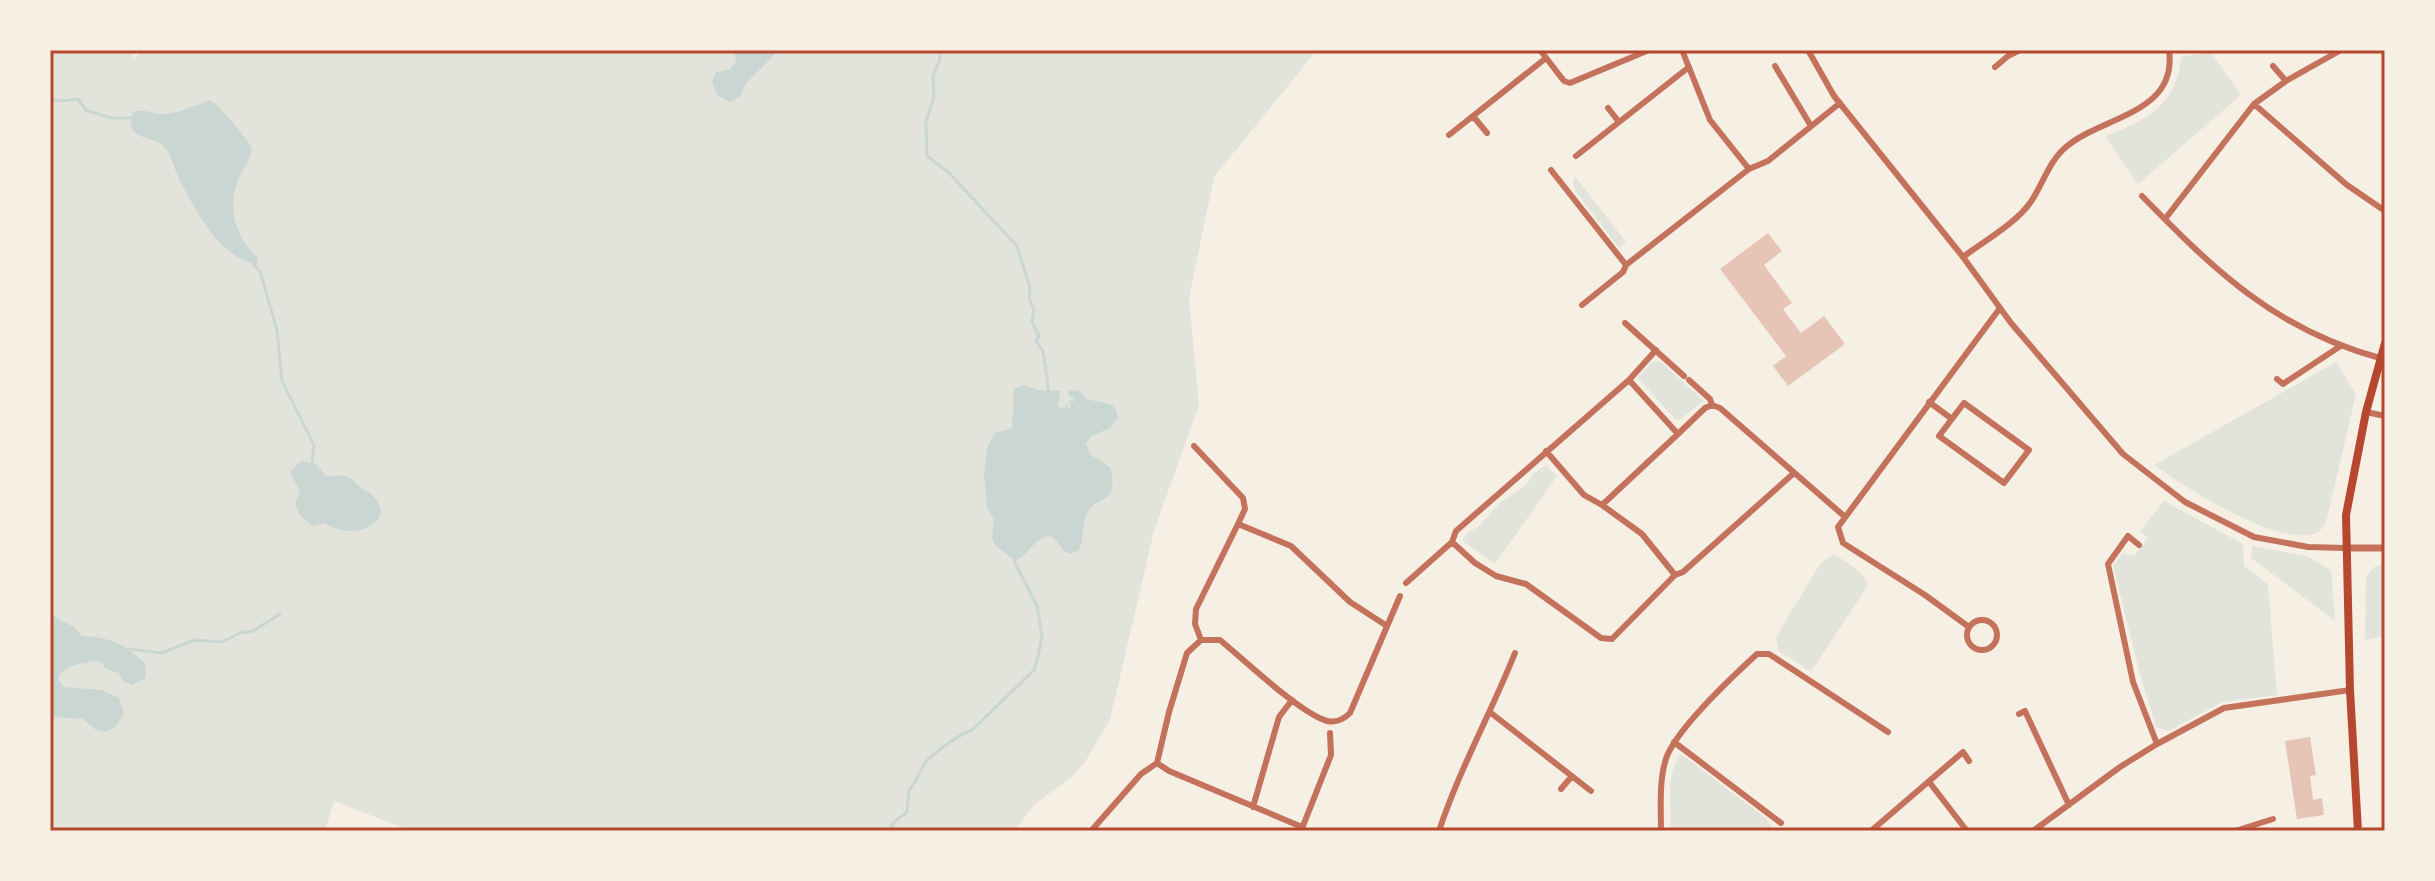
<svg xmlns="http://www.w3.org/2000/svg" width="2435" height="881" font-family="Montserrat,sans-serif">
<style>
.green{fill:#e2e4dc}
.water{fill:#c9d6d2}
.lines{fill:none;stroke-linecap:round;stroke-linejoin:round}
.stream{stroke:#c9d6d2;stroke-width:3}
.building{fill:#e6c5b7}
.minor{stroke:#c5725c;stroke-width:6}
.tertiary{stroke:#c5725c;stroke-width:7}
.secondary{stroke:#b5482f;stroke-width:8}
.neatline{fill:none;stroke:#b5482f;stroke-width:3}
</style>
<rect width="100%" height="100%" fill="#f6efe4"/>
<path class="green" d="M50,50h81l3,9 8,-9h1175l-103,127 -25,121 10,107 -45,126 -44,189 -25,42 -12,14 -38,28 -21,27h-603l-77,-30 -9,30h-275z
M2211,52l30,43 -103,89 -33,-48c40,-14 73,-32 76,-79z
M1575,176l51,66 -7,6 -43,-56 -3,-9z
M1654,361l7,1 43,39 -25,19 -4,-1 -37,-41 1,-3z
M2336,362l20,32 -30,129 -7,9c-37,19 -134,-45 -165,-67z
M1546,465l11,11 -62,88 -31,-22 -1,-3c4,-8 8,-7 14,-12 8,-6 12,-13 18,-19 11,-13 32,-18 38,-34z
M2164,501l79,43 1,22 24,18 9,111 -54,7 -55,29 -12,-4 -15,-49 -28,-113 10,-12 11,3 14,-18 -8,-7z
M2252,546l55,10 24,14 4,51 -84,-63z
M1834,554c12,8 30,17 34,31l-57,87 -32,-21 -3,-14 44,-73z
M2385,563v73l-20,4 1,-63 8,-10z
M1681,754l86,65 7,12h-103c0,-24 -6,-58 10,-77z"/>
<path class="water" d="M734,50h43c-10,17 -34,29 -36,46l-11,6 -12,-6 -6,-14 4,-10 14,-3 6,-7z
M210,100c10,6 36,37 42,48 -1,14 -11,22 -15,35 -10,28 0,56 21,75l-2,8c-6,-4 -12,-5 -17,-8 -28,-17 -43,-48 -58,-75 -6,-11 -8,-24 -15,-34 -13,-17 -43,-5 -33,-37 12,-4 21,3 33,2 14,-1 30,-9 44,-14z
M1024,385l15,5 21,1 -2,16 7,1 1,-4 3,5 2,-4 -2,-5 4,2 1,-3 -6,-4v-5l11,1 7,8 24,5 5,4 3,9 -8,11 -19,8 -5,8 5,11 19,12c10,40 -13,26 -23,46 -6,13 -2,25 -8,37l-8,4 -7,-3 -11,-14 -7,-1c-16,8 -18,19 -31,25l-20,-16 -3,-8 2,-17 -7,-12 -3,-34 4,-29 7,-12 17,-5 2,-37 1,-3z
M301,461l14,2 11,13c6,1 13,-2 19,0 6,1 10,7 15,11 50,27 -2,59 -35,36l-13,3 -12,-11 -5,-11 5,-13 -10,-19z
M50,614l24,13 8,9c28,1 42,8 63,27l1,15 -14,7 -9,-4 -4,-8 -13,-4 -5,-7 -5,-1c-14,3 -32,2 -38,18l6,8 38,3 17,8 5,16 -10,14 -10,4 -8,-2 -13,-11 -33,-2z"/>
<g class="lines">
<path class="stream" d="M939,50l1,10 -7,15 1,22 -8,24 1,35 22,17 68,73 13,42 -1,10 5,11 -2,13 7,14 -3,5 7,10 6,41
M50,99l12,2 16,-2 9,12 25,7h21
M253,264l7,7 17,59 5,51 32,64 -2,16
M130,649l31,4 34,-13 27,2 18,-9 13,-2 27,-17
M889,831l5,-9 13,-10 2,-22c9,-9 9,-17 16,-27 8,-10 35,-29 47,-33l62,-60 4,-13 4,-21 -5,-30 -23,-45"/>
</g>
<path class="building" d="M1768,233l14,18 -18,14 28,38 -9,6 18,24 23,-17 21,28 -57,42 -15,-20 13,-10 -66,-87z
M2310,737l6,38 -6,1 3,24 9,-2 2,17 -27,4 -12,-78z"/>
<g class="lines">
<path class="minor" d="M1540,50l24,31 6,2 79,-33
M1682,50l28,70 39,49
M1808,50l26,46 129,161 48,66 112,131 62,48 69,35 54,10 37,1
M1775,66l36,60
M2273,66l13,15
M1995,67l13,-11 12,-6
M2254,104l93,81 38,26
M1608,108l11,14
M1473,116l14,17
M1449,135l97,-77
M1576,156l113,-89
M1551,170l75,95
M2142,196c73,75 134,134 238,162
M2165,219l89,-115 32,-23 55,-31
M1963,257c20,-15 53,-34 67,-54 13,-18 18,-41 36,-56 36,-31 112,-33 103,-97
M1582,305l41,-33 3,-7 123,-96 19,-8 72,-58
M1625,323l59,53
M2277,379l6,5 56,-37
M1629,380l27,-30
M1689,380l21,19 2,6 8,3 124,108
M1929,402l23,17
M1964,403l65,47 -25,33 -65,-47z
M1712,405l-7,3 -27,26 -49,-54 -173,151 -4,11 23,21 21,13 30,8 75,54 11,1 63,-64 8,-3 111,-99
M2366,412l19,4
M1194,446l49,52 2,11 -7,15 53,22 59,56 37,24
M1546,451l38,44 18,10 76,-71
M1602,505l40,29 33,41
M2139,545l-11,-9 -20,28 25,118 24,62
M1406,583l46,-41
M1967 635a15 15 0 1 1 30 0a15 15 0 1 1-30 0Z
M1969,627l-44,-32 -82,-52 -5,-16 162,-219
M1201,640h19c23,19 81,74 107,81 9,2 17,-2 23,-8l50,-117
M1491,713l100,78
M2019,714l6,-3 44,94
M1674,742l107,81
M1157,763l12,8 133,56
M1930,783l37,48
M1561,789l11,-13
M1253,807l26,-90 13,-17
M1091,831l50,-57 16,-11 12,-51 18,-59 14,-13 -6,-16 1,-15 42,-85
M1301,831l30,-76 -1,-22
M1439,831c20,-61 52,-118 76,-178
M1661,831c0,-22 -2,-47 4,-69 7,-29 68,-86 92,-108h12l119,78
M1871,831l92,-79 6,9
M2033,831l87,-64 37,-23 67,-36 126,-18
M2235,831l38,-12"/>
<path class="tertiary" d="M2345,548h40"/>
<path class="secondary" d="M2358,831l-8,-141 -4,-175 20,-103 19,-69"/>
</g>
<rect width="2435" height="881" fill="none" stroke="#f6efe4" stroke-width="104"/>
<rect x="52" y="52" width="2331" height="777" class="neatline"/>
</svg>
